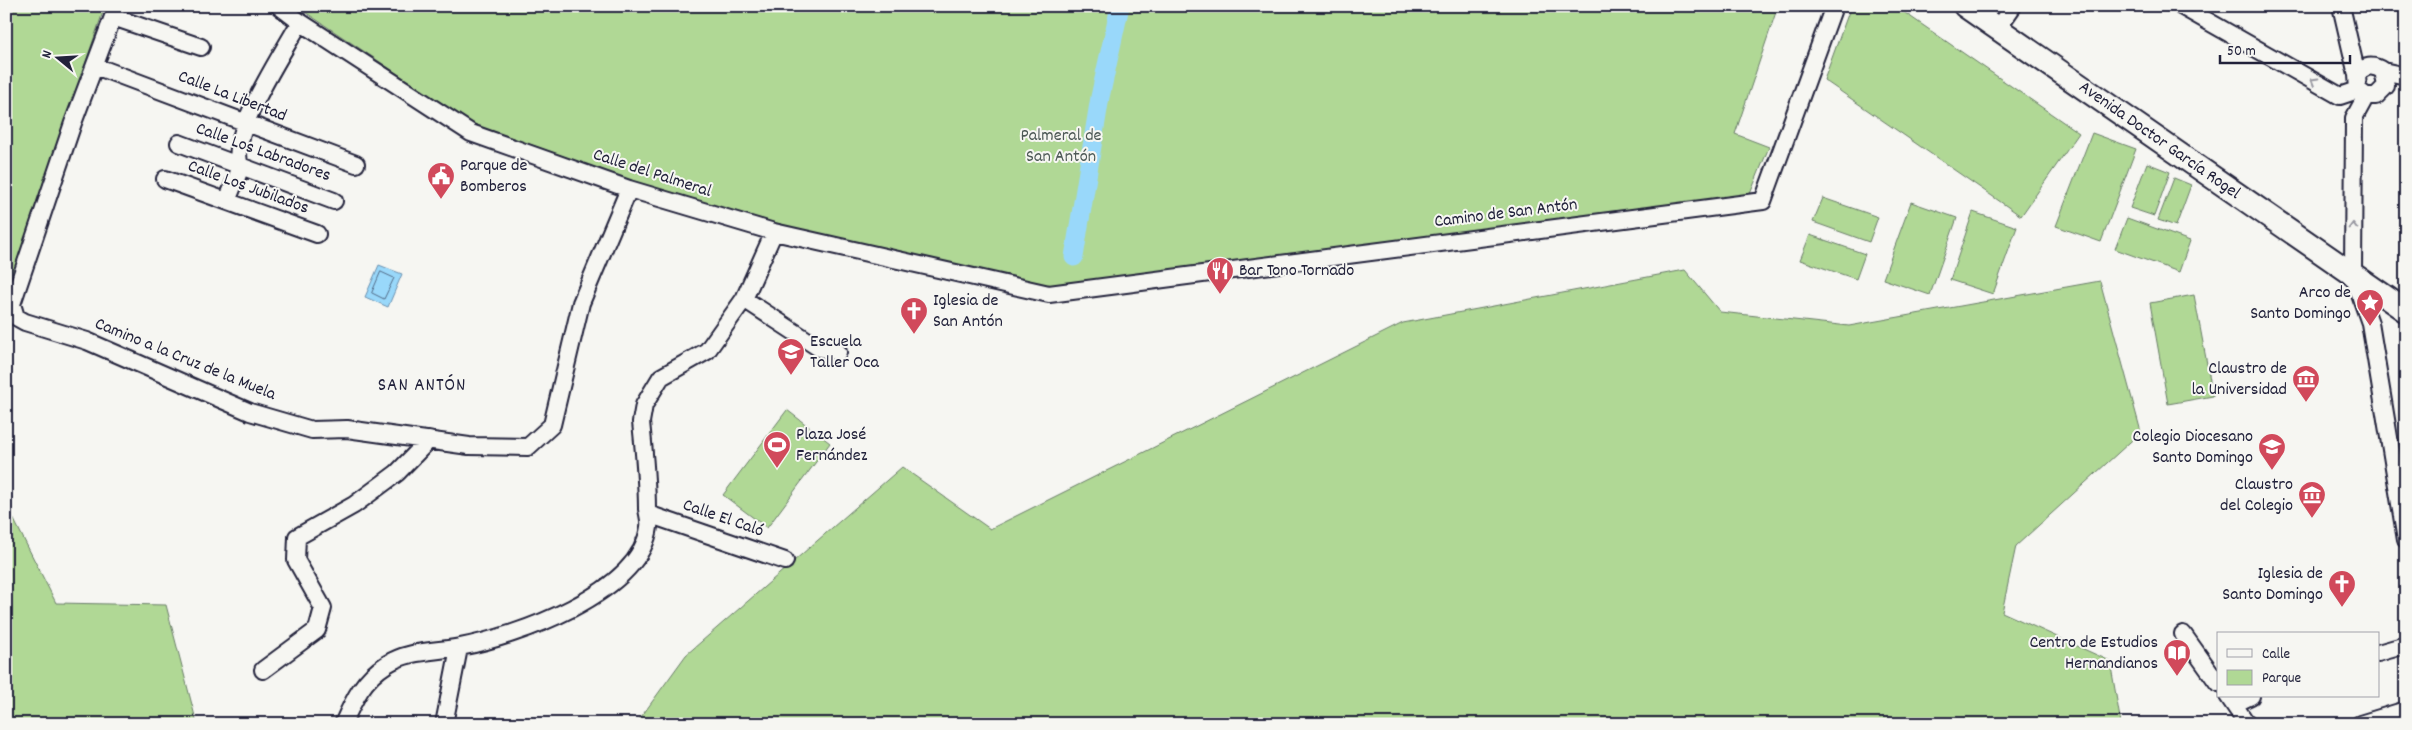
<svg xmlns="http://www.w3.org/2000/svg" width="2412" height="730" font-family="Dekko,sans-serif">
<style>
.green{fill:#b0d895;stroke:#697d68}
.water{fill:#99d8fa;stroke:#698fae}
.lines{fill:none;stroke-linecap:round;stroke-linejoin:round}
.shore{stroke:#526b87;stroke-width:1}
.canal{stroke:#99d8fa;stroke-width:19}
.street-casing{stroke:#22223b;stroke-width:20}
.secondary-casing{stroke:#22223b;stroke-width:26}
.street{stroke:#f6f6f2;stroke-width:16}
.secondary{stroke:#f6f6f2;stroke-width:22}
.oneway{stroke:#9797a0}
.labels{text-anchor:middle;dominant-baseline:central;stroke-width:4;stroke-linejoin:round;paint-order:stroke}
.street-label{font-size:18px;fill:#22223b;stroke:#f6f6f2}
.park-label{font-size:18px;fill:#4d5956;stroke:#f6f6f2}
.poi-label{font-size:18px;fill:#22223b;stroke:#f6f6f2;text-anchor:end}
.neighbourhood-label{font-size:19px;letter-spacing:1px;fill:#22223b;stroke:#f6f6f2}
</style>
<rect width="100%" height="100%" fill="#f6f6f2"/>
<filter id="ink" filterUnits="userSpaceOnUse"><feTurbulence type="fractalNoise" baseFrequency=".02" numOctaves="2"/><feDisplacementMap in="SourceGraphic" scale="10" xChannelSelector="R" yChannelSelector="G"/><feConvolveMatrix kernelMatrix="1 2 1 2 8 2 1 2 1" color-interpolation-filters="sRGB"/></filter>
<g filter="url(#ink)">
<path class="green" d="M6,6h99l-99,290z
M296,6h1482l-43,128 34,13 -19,47 -697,95 -344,-81 -236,-84z
M1851,6h44l184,127 -58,83 -197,-136z
M2092,133l44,16 -35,93 -45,-16z
M2147,163l23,9 -16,44 -24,-8z
M2174,178l17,7 -15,41 -18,-6z
M1823,198l55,19 -9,25 -56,-20z
M1911,202l46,16 -27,77 -47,-16z
M1973,212l44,15 -24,67 -43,-14z
M2127,218l63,23 -11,31 -64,-23z
M1810,235l55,19 -9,25 -56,-19z
M1685,270l35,42 129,14 251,-45 41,151 -125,114 -14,66 108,49 11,63h-1485l50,-69 216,-188 88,62 413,-206z
M2194,295l19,101 -45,8 -18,-101z
M787,410l43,33 -63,85 -44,-33z
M6,504l50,99 110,2 31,119h-191z"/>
<path class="water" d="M379,265l23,9 -14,33 -23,-10z"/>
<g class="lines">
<path class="shore" d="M381,272l13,6 -10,21 -12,-6z"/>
<path class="canal" d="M1074,257l26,-160 20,-91"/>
<defs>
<path id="street" d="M117,6l-44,117 -61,181 4,13 9,5 62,19 163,71 62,18 35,-1 122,17 59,1 24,-22 29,-122 48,-114
M279,6l21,16 171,111 158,56 145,43 275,62 714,-93 71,-195
M2181,6l159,90 18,-6
M2341,6l16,69 1,15 8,6h10l10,-10 -3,-15c-10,-7 -19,-6 -26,4
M113,17l88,30
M1997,29l16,-23
M95,66l261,98
M2383,71l23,5
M2366,96l-12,22 -1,157 17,48 36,217
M179,143l155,58
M165,179l152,55
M227,201l14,-34c-16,-28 44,-117 59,-145
M744,299l75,49 19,4
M648,514l137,47
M2183,634l35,49
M2378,653l28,-8
M263,670l54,-40 6,-22 -27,-48 1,-23 57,-32 43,-32 32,-33
M2228,696l19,28
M2234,704l17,-8
M343,724c11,-25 20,-45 44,-60 22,-14 48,-12 73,-17 55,-10 180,-53 189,-120 1,-5 -1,-12 -2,-18 0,-29 -3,-58 -6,-87l3,-17 17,-28 46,-26 37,-52 30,-67
M444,724l15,-76
M2360,724l46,-14"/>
<path id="secondary" d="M1965,6l441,305"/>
</defs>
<use href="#street" class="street-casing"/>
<use href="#secondary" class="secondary-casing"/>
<use href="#street" class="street"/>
<use href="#secondary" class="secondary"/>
</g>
<defs><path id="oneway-chevron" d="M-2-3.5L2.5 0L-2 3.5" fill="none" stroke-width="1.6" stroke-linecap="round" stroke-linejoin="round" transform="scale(1.25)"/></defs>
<g class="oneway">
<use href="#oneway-chevron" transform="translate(2314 81) rotate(-150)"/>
<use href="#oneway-chevron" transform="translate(2353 226) rotate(-90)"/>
</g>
</g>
<defs>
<symbol id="civic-pin" viewBox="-11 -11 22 30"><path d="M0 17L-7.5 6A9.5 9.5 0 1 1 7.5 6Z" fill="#d1495b" stroke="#f6f6f2"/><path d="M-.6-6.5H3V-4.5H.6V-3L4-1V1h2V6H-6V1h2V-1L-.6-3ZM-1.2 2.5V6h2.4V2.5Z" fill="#fff"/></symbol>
<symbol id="restaurant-pin" viewBox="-11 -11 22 30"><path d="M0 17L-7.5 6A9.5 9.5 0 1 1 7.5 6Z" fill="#d1495b" stroke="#f6f6f2"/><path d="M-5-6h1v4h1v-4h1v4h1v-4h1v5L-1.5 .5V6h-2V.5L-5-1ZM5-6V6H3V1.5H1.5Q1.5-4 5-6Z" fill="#fff"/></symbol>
<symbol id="sight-pin" viewBox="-11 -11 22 30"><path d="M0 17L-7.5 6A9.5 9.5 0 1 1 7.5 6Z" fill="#d1495b" stroke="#f6f6f2"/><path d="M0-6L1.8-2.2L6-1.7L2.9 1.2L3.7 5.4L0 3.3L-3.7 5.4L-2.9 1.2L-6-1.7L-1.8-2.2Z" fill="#fff"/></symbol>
<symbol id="church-pin" viewBox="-11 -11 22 30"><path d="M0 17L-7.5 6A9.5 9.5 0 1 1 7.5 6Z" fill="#d1495b" stroke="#f6f6f2"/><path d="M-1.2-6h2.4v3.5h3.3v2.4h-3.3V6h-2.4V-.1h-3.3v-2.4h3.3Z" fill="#fff"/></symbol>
<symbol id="school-pin" viewBox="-11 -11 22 30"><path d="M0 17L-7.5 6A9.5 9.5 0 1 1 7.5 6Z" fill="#d1495b" stroke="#f6f6f2"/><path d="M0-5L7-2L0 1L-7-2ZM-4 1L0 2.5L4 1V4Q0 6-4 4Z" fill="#fff"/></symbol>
<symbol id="museum-pin" viewBox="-11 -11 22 30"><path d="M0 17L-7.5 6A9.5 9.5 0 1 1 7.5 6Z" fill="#d1495b" stroke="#f6f6f2"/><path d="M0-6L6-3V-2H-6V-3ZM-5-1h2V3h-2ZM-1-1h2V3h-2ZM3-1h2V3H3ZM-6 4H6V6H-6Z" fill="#fff"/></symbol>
<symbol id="stadium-pin" viewBox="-11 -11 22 30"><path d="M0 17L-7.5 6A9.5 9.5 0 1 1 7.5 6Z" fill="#d1495b" stroke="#f6f6f2"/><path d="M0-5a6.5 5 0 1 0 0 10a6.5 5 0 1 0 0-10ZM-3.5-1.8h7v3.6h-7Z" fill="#fff"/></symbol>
<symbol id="library-pin" viewBox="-11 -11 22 30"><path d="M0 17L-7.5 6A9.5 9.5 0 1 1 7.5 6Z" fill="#d1495b" stroke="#f6f6f2"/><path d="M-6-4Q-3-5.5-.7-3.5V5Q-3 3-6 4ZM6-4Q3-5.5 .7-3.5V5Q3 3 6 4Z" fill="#fff"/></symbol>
</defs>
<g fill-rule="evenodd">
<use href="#civic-pin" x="425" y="160" width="32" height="43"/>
<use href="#restaurant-pin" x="1204" y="255" width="32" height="43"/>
<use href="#sight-pin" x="2354" y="287" width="32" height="43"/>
<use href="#church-pin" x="898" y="295" width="32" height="43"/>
<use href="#school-pin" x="775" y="336" width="32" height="43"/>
<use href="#museum-pin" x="2290" y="363" width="32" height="43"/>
<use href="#stadium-pin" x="761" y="429" width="32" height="43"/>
<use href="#school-pin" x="2256" y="431" width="32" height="43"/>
<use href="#museum-pin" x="2296" y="479" width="32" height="43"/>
<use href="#church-pin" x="2326" y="568" width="32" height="43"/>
<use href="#library-pin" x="2161" y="637" width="32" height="43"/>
</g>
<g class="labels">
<g class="street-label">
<text transform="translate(232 97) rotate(21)">Calle La Libertad</text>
<text transform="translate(2159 141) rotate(35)">Avenida Doctor García Rogel</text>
<text transform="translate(263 153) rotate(20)">Calle Los Labradores</text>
<text transform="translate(652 174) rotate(18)">Calle del Palmeral</text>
<text transform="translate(248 188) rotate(20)">Calle Los Jubilados</text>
<text transform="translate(1506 214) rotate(-7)">Camino de San Antón</text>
<text transform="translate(185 360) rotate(22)">Camino a la Cruz de la Muela</text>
<text transform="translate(723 519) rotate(19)">Calle El Caló</text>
</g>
<g class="park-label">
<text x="1061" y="136">Palmeral de<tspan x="1061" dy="21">San Antón</tspan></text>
</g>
<g class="poi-label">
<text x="460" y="166" text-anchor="start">Parque de<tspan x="460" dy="21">Bomberos</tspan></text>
<text x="1239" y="271" text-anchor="start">Bar Tono Tornado</text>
<text x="2351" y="293">Arco de<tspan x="2351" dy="21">Santo Domingo</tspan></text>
<text x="933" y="301" text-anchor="start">Iglesia de<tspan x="933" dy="21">San Antón</tspan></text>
<text x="810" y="342" text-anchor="start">Escuela<tspan x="810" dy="21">Taller Oca</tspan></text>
<text x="2287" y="369">Claustro de<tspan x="2287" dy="21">la Universidad</tspan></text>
<text x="796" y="435" text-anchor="start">Plaza José<tspan x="796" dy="21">Fernández</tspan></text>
<text x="2253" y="437">Colegio Diocesano<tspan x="2253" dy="21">Santo Domingo</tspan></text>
<text x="2293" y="485">Claustro<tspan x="2293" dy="21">del Colegio</tspan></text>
<text x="2323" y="574">Iglesia de<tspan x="2323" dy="21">Santo Domingo</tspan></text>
<text x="2158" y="643">Centro de Estudios<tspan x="2158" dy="21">Hernandianos</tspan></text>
</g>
<g class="neighbourhood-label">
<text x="422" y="386">SAN ANTÓN</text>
</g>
</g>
<rect width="2412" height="730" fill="none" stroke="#f6f6f2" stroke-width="25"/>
<rect x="12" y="12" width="2387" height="705" fill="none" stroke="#22223b" stroke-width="2" filter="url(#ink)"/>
<rect x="2217" y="632" width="162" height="65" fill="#f6f6f2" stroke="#a1a1a9"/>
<rect x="2227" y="649" width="25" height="8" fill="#f6f6f2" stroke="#a1a1a9"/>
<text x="2262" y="658" font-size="15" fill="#22223b">Calle</text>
<rect x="2227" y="670" width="25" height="15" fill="#b0d895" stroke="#a1a1a9"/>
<text x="2262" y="682" font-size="15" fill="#22223b">Parque</text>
<g transform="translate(58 58) rotate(288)" stroke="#f6f6f2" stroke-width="4" paint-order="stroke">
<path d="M0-4L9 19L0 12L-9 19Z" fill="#22223b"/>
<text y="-8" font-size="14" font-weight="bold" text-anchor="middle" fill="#22223b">N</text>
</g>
<path d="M2220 55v8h130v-8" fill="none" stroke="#22223b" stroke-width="2.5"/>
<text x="2227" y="55" font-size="15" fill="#22223b" stroke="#f6f6f2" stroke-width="4" paint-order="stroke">50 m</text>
</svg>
